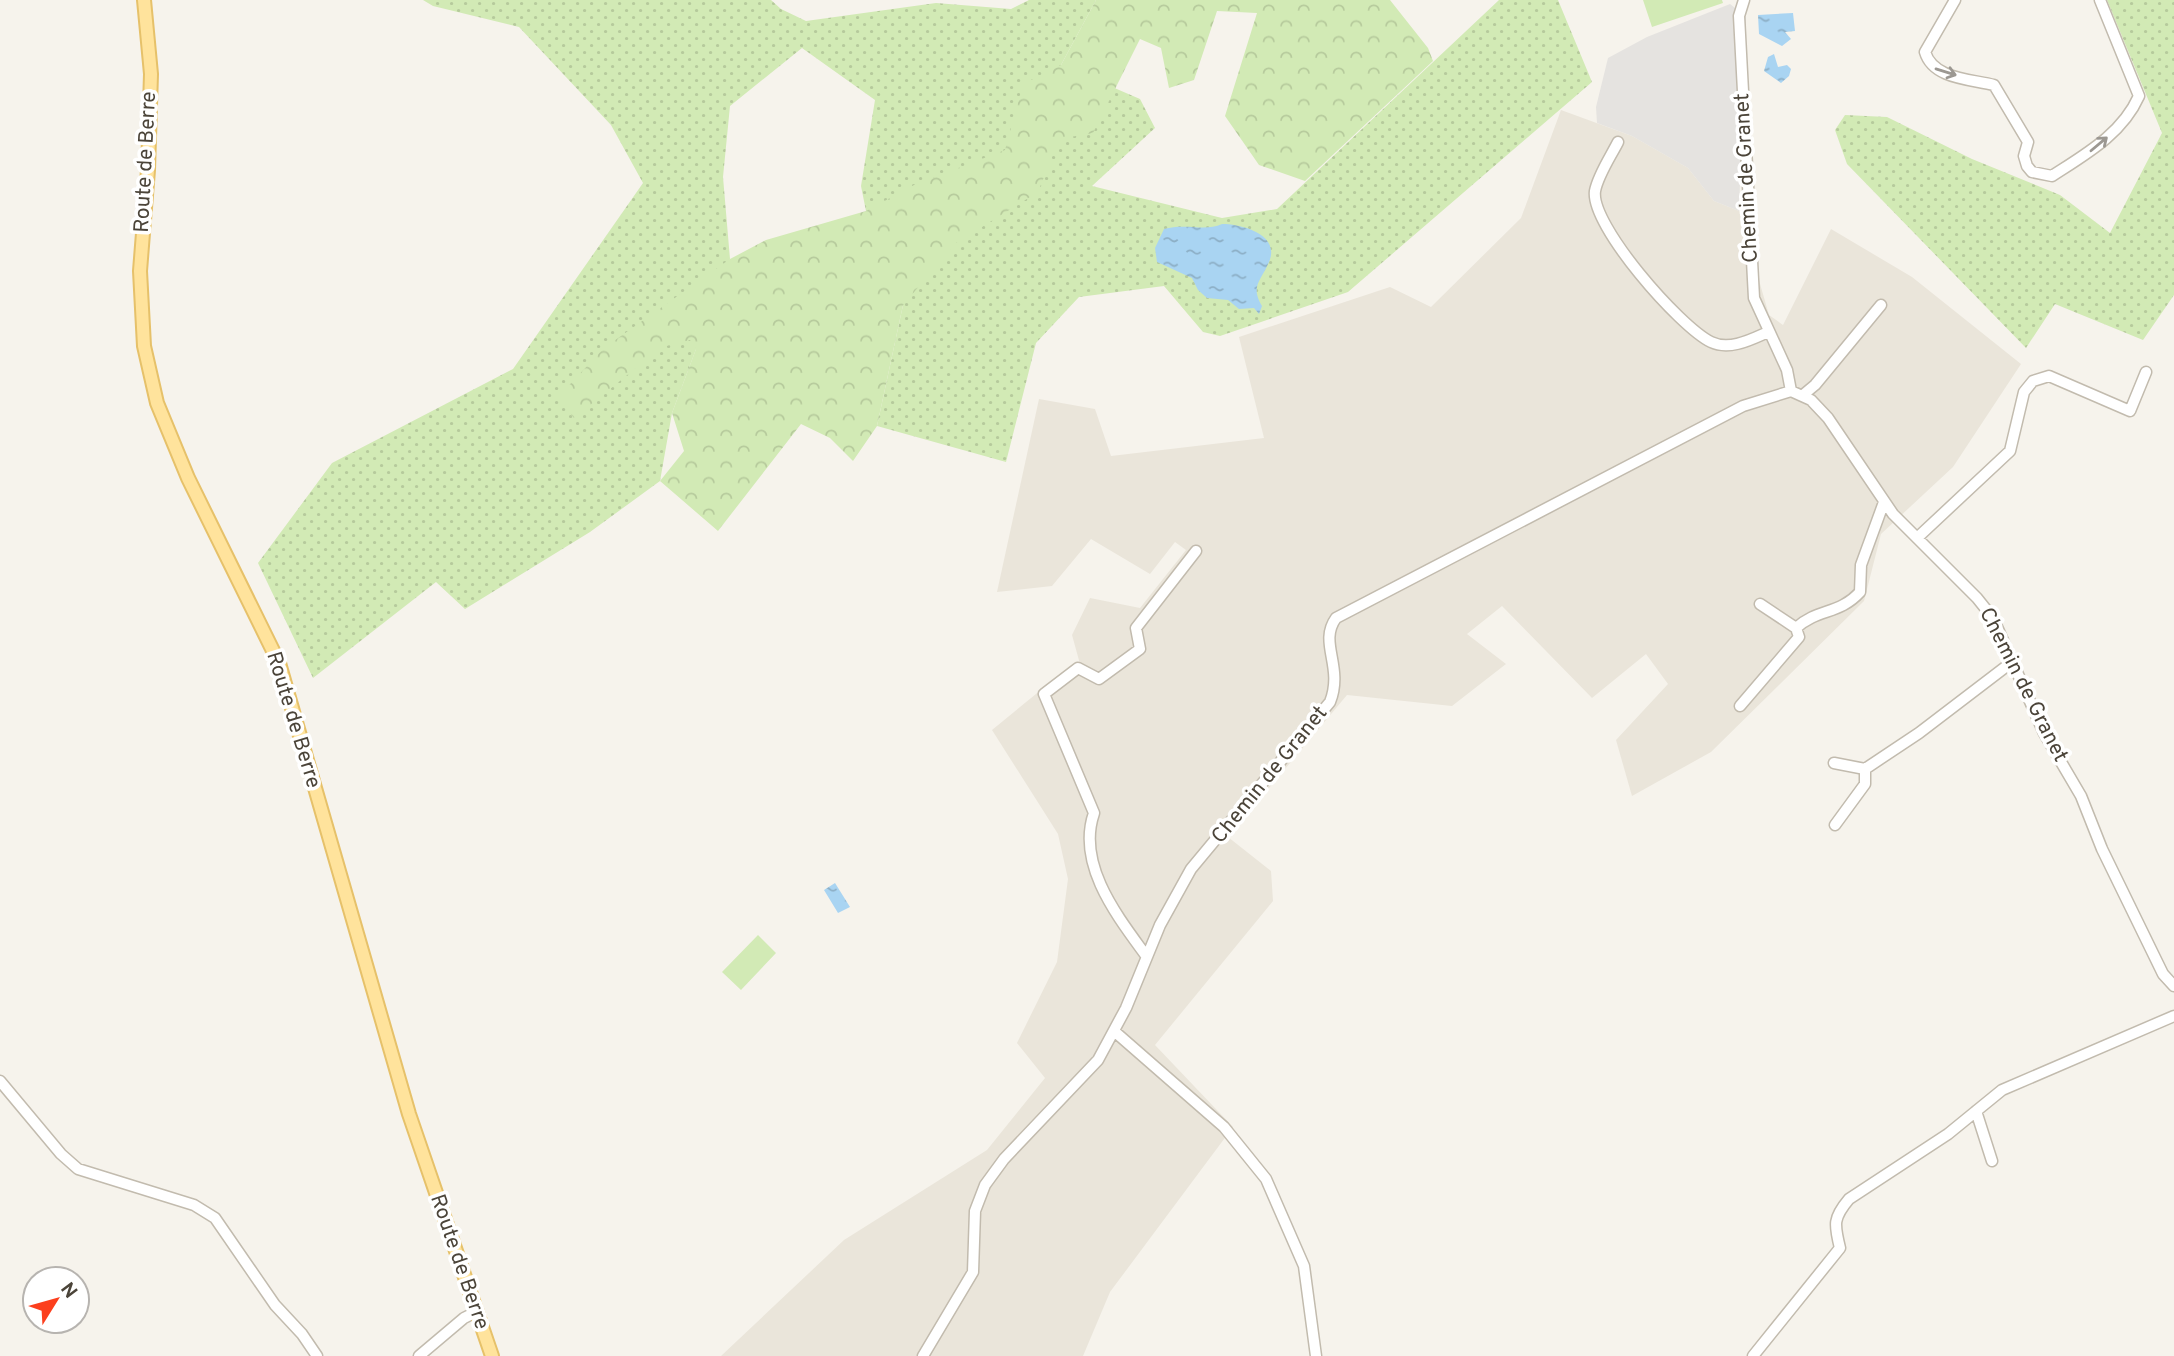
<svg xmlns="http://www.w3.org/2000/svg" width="2174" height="1356" font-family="Overpass,sans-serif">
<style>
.residential{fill:#eae5da}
.grass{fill:url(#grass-dots)}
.forest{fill:url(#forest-crowns)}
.garden{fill:#d2eab5}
.parking{fill:#e5e3e0}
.water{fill:url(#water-ripples)}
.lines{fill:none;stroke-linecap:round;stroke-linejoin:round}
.minor-casing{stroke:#c2bbae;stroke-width:13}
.major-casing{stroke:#e6c16a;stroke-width:16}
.minor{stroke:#fff;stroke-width:10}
.major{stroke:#ffe39c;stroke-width:12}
.oneway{stroke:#9c9892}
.labels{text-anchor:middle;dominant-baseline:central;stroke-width:7;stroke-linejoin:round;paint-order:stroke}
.street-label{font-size:21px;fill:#4b4439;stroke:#fff}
</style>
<defs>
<pattern id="grass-dots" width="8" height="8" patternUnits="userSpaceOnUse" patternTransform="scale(1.75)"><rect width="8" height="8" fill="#d2eab5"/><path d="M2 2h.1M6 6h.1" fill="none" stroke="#b6ca9c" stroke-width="1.8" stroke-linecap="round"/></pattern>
<pattern id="forest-crowns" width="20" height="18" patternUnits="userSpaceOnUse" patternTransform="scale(1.75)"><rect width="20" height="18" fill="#d2eab5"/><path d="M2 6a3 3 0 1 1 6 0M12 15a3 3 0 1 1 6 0" fill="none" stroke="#b6ca9c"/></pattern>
<pattern id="water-ripples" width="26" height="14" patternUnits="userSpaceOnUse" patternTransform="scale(1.75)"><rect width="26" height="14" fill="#a9d4f2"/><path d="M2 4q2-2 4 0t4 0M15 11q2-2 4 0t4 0" fill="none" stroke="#8caec5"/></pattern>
</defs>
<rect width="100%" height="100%" fill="#f6f3ec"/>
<path class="residential" d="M1561,110l71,26 56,32 26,33 25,10 30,104 14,10 48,-96 81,48 109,87 -68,103 -72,67 -17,67 -153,151 -79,44 -16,-56 52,-56 -22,-30 -54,44 -90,-92 -35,28 39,30 -54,42 -105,-11 -119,142 43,34 2,30 -118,144 78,82 -123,165 -27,64h-362l123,-116 143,-90 58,-72 -28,-35 40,-81 11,-83 -10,-45 -66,-104 55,-45 33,-21 -8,-29 18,-37 50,10 46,-58 -11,-8 -25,32 -59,-35 -39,47 -55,6 42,-193 56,10 16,47 153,-18 -25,-101 151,-50 41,20 90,-89z"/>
<path class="grass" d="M423,0h348l10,9 25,12 130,-18 75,6 18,-9h67l-35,65 79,34 15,29 -63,58 130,32 55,-9 222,-209h59l34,82 -244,210 -128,44 -17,-4 -39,-46 -85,11 -43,46 -30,119 -129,-36 26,-121 -37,-94 -5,-25 14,-86 -73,-52 -72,58 -7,71 7,82 -58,154 -12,68 -70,51 -125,77 -29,-27 -123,96 -55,-115 74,-100 181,-94 130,-186 -32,-58 -92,-98 -86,-21z
M2107,0h67v295l-31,45 -88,-36 -29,44 -179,-184 -12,-34 10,-15 42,2 85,42 88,36 50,38 52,-100z"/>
<path class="forest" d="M1096,0h294l38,48 5,13 -128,120 -46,-16 -34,-49 32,-103 -40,-2 -23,69 -25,8 -8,-40 -21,-9 -47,94 -34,6 -21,53 -82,51 -53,62 -26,121 -24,35 -23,-23 -29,-14 -83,107 -58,-50 24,-30 -12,-38 24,-64 -6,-9 -28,7 -88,71 -16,-21 46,-49 126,-89 36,-19 100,-29 48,-26 91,-35 18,-66 38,-19z"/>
<path class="garden" d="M1643,0h79l1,3 -71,24z
M758,935l18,18 -35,37 -19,-18z"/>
<path class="parking" d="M1730,4l16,13 -7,194 -25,-10 -26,-33 -56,-32 -35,-13 -1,-16 12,-49 39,-21z"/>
<path class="water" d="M1793,13l2,18 -10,1 6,7 -9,7 -23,-12 -1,-19z
M1774,54l4,13 9,-2 4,4 -2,7 -8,7 -17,-12 4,-14z
M1222,224c19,0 59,10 47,38 -8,19 -19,24 -7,44l-3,8 -5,-6 -15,1 -11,-9 -21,-2 -9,-8 -6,-12 -35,-16 -2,-14 9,-19c22,-6 41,3 58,-5z
M835,883l15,24 -12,6 -14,-23z"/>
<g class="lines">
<defs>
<path id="minor" d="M1744,0l-5,16 15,282 33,72 4,21
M1955,0l-30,52c8,27 45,27 69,33l34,57 -4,14 3,10 5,6 20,4c34,-22 70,-42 87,-80l-39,-96
M1618,142c-7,14 -20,33 -23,49 -5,34 85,136 116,151 19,9 41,-3 57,-10
M1803,395l12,-10 66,-80
M1917,538l93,-87 14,-59 9,-11 16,-5 81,35 16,-39
M1760,604l36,24c22,-20 43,-13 64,-36l1,-27 23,-63
M1740,706l59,-69 -3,-9
M1834,763l31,6
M1835,825l30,-41v-15l54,-36 93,-71
M1147,957c-29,-40 -71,-92 -53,-144l-50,-119 34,-26 21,11 41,-30 -4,-21 60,-77
M1114,1031l110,96 42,52 38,87 12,90
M0,1081l61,73 17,15 116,36 21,13 60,87 27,29 15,22
M1976,1111l16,50
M419,1356l45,-38 12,-6
M923,1356l50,-84 2,-61 10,-26 19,-26 94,-99 28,-52 34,-83 31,-56 139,-167c14,-36 -12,-59 6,-84l407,-212 48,-15 20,9 17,18 65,96 84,84 16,20 51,115 37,63 21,53 61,125 11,12
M1753,1356l87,-108c-6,-24 -7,-30 9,-49l99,-65 54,-44 172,-74"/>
<path id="major" d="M144,0l7,74 -3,96 -8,101 4,75 13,57 31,75 91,185 130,451 83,242"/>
</defs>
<use href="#minor" class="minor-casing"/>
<use href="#major" class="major-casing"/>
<use href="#minor" class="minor"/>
<use href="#major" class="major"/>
</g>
<defs><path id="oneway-shaft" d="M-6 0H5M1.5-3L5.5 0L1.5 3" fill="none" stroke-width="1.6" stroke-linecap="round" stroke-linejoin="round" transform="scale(1.75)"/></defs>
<g class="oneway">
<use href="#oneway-shaft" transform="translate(1946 72) rotate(17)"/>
<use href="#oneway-shaft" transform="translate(2099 144) rotate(-40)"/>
</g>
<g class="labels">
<g class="street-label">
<text transform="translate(146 162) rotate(-87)">Route de Berre</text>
<text transform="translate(1747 178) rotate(-93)">Chemin de Granet</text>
<text transform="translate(2023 685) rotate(63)">Chemin de Granet</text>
<text transform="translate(293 720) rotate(73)">Route de Berre</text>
<text transform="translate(1270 775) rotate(-51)">Chemin de Granet</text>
<text transform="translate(459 1262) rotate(71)">Route de Berre</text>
</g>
</g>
<g transform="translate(56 1300) rotate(53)"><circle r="33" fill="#ffffff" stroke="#b7b4b0" stroke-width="2"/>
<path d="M0-5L12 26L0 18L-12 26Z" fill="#fc3f1d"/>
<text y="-10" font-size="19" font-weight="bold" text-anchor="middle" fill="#4b4439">N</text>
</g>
</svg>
